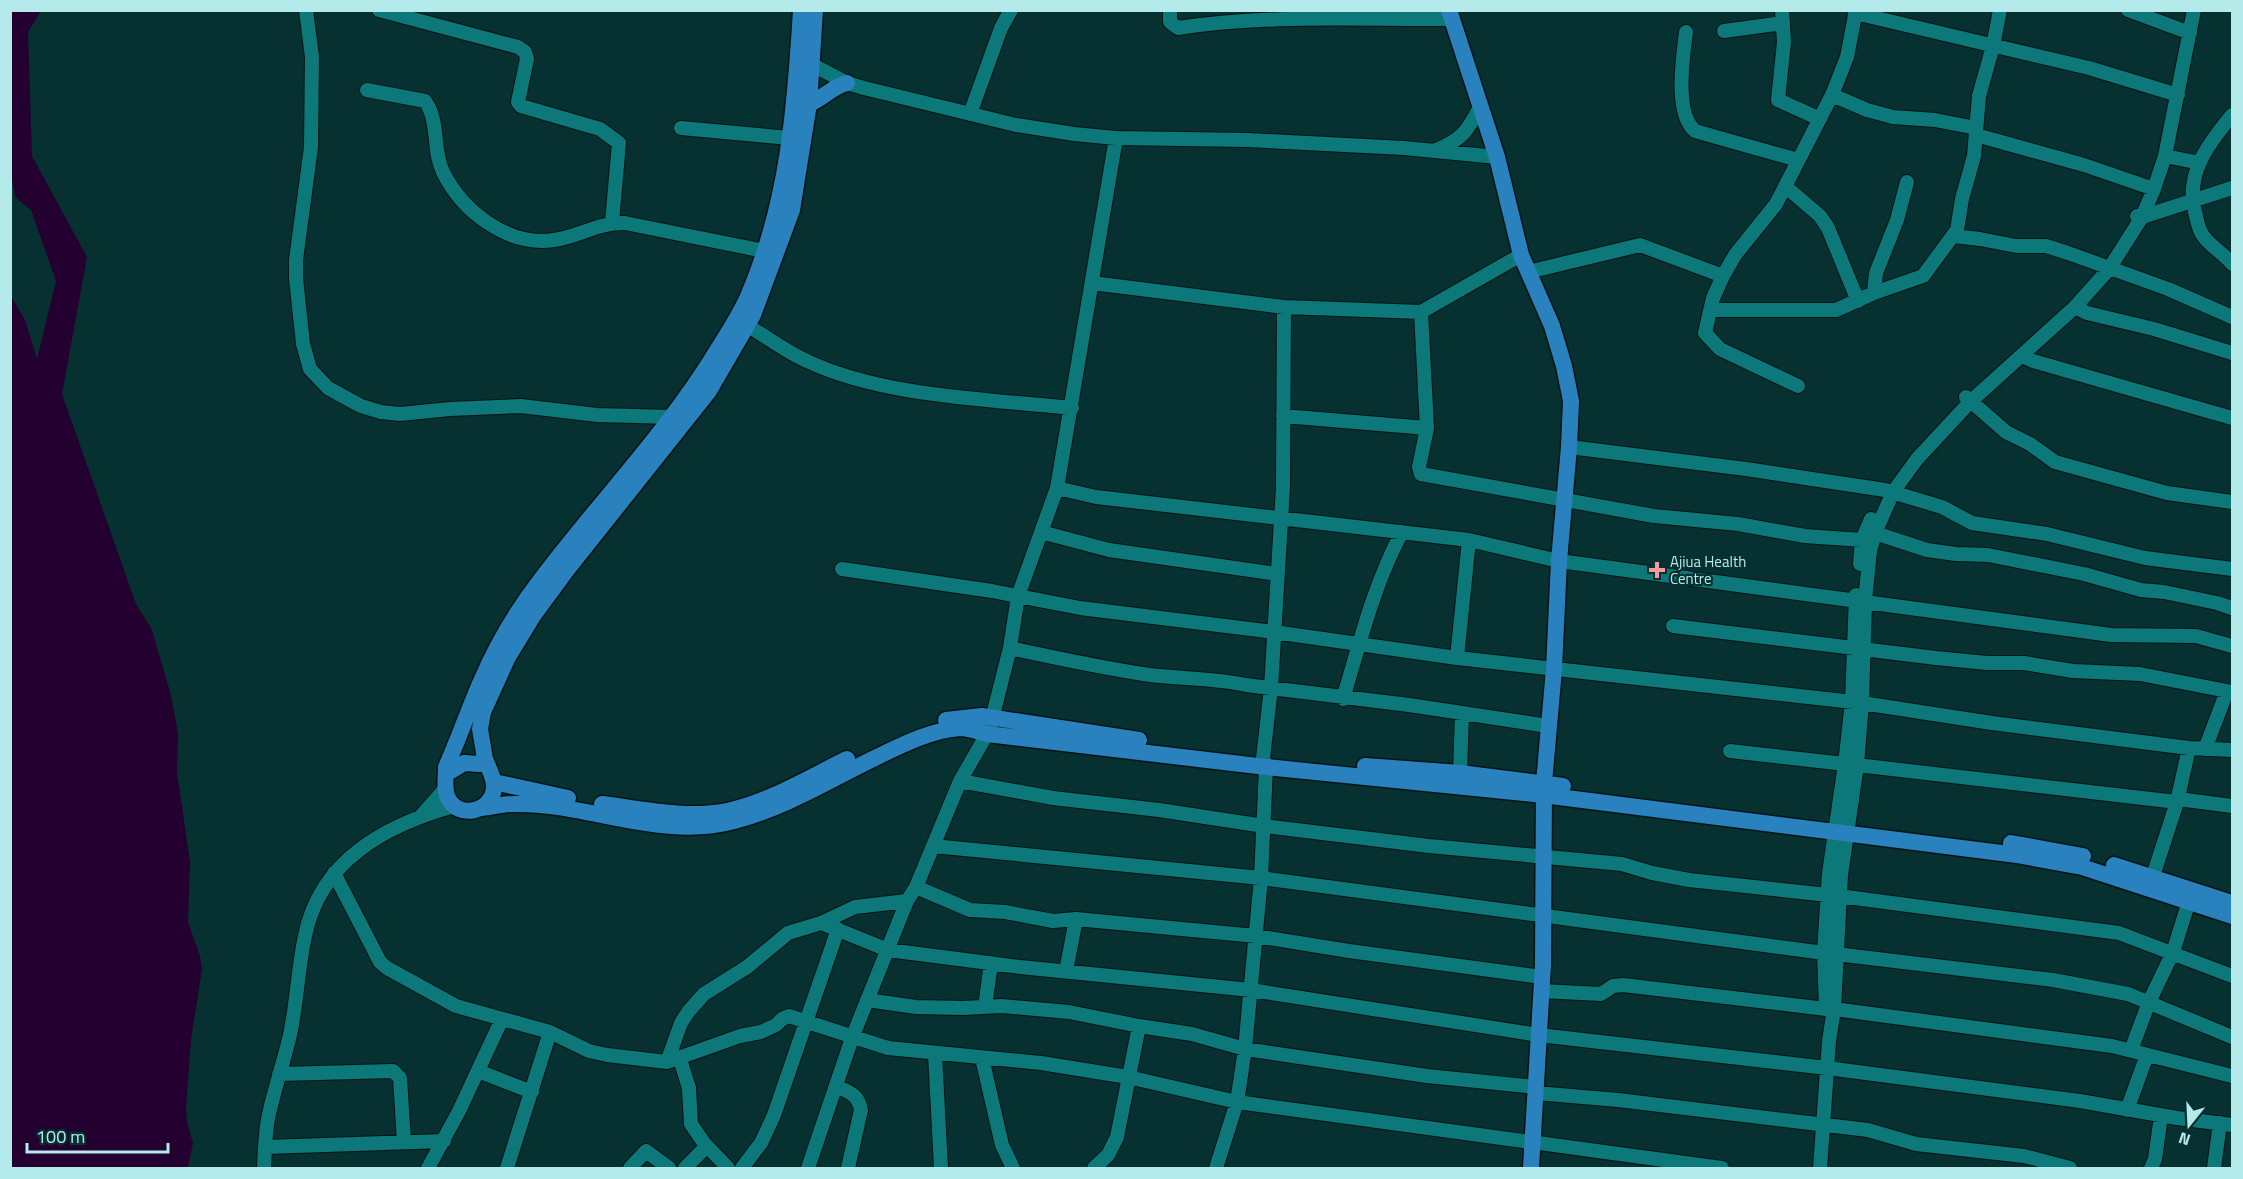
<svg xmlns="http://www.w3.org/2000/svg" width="2243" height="1179" font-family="'Titillium Web',sans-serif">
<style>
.water{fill:#240030}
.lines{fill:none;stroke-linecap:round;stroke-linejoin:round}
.minor-casing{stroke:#061515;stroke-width:16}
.major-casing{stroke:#061515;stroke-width:19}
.minor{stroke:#0d7879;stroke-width:14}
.major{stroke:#2982bd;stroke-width:16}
.poi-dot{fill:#f49aa0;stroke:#073030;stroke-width:2}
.labels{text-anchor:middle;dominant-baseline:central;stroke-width:4.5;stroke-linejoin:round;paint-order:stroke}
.poi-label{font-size:15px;fill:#b5eaea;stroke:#073030;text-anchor:start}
</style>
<rect width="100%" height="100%" fill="#073030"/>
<path class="water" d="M10,11h31l-13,21 4,124 55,101 -25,137 74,210 16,26 19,65 7,38 -1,39 13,90 -2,60 12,34 2,13 -11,71 -5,68 1,14 6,21 -5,25h-177v-872l14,24 12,39 19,-78 -25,-71 -16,-13 -5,-30z"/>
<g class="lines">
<defs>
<path id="minor" d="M306,10l6,47 -1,90 -15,113v18l7,66 7,25 18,19 33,18 20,6 19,2 50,-5 71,-3 76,9 75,2
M379,10l139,37 7,5 2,7 -9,43 3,4 79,23 19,14 -7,79
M1170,10v12l8,6c90,-14 183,-8 274,-9
M1782,10l2,32 -6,58 42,19
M2128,10l62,23
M1855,13l234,55 89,27
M1724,31l59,-8
M1686,32c-3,25 -12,81 9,99l103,29
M811,64l36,19 17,5 152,37 58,9 42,4 132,2 156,8 93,9
M367,90l58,11c15,21 7,49 18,71 19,39 65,75 111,68 24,-3 45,-18 71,-17l139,28
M1832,95l35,15 26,7 42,3 41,8
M970,114l31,-86 10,-18
M2232,115c-23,28 -47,58 -37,97 2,7 3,16 7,22 7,12 22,19 30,30
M681,128l109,10
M1976,135l108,30 70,24
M1436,150c26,-10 32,-20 44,-43
M2165,156l35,7
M1785,186l35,30 8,12 30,73
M2137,216l5,1 90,-29
M1953,236l27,3 36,7h30l22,7 100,36 64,28
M1528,272l112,-27 83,31
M1092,283l192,24 137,5 100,-57
M1874,293l2,-20 21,-53 10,-38
M2075,307l12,6 67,16 78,24
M1710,310h126l38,-17 49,-17 34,-46 5,-31 12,-43 5,-60 14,-50 7,-36
M1421,312l6,116 -8,39 2,7 233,42 84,8 67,12 57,4
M748,326c19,11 38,26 59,35 76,36 181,38 265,47
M2022,356l11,5 199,57
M1798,386l-78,-37 -15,-16 8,-35 10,-22 12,-21 41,-51 56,-109 15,-38 9,-47
M1966,397l40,35 24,12 25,18 112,31 65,9
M1283,416l144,12
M1569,447l177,22 139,21 57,17 30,16 75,11 98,24 87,11
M1057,488l39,9 373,43 90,21 552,74 85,1 36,10
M1041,532l68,18 168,24
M1875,533l52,17 29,4 32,1 96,19 57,16 23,2 53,11 15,5
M1860,564l2,-24 9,-21
M842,569l150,22 88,17 194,24 183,26 405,45 130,20 197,25 43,2
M1673,626l263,32 51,5h37l49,8 67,3 92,18
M1010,648c46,10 93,20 140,27 32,4 65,3 96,10l163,20 139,21
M1457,658l12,-118
M1343,699c17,-57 31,-115 59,-167
M2205,749l22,-58
M1730,751l115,13
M1857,765l320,37
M1460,773l2,-60
M960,781l93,17 106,12 105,16 165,20 193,18 30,9 37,7 139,15
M2178,799l54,7
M422,815l23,-26
M933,846l328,32 563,75
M334,873l46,89 7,6 69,38 94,26 39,19 18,4 60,7 73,-26 21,-4 15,-7 6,-6 7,-3 99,32 153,15 87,14 109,25 485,66
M2153,876l24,-74 12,-54
M916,887l54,23 35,2 48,9 23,-2 180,17 93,15 193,26
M1839,896l280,37 113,43
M821,923l67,27 132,17 231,23 288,45 288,33 253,33 97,17 55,7
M1836,954l217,26 75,14 104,43
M1066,971l10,-52
M1541,991l60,3 12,-8 10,-1 203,24
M867,1000l49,7 47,1 39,-2 67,6 70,14 53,8 53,15 182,27 109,11
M1826,1006l-2,-53 5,-80 16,-109 7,-62 4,-107
M985,1007l6,-44
M1834,1009l278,37 120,30
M2131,1050l18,-48 24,-50 16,-51
M935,1054l6,114
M982,1058l20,87 11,23
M680,1059l9,29 2,36 13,19 24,25
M667,1062l14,-39 7,-11 16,-18 43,-27 41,-34 33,-10 34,-16 52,-6
M478,1071l54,21
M279,1074l114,-3 7,7 4,64
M836,1086c13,6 23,9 25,24l-13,58
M1536,1093l82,7 250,30 48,14 108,12 46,12
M2127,1110l20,-55
M266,1147l178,-6
M264,1168c1,-17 1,-37 5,-54 6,-27 15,-53 21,-79 7,-33 8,-67 15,-99 15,-76 81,-111 149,-130
M428,1168l31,-57 43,-92
M507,1168l43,-136
M630,1168l16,-17 23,17
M685,1168l22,-22
M742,1168l19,-25 13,-28 64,-186
M808,1168l44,-130 55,-137 9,-14 44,-106 27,-47 5,-15 18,-71 8,-52 39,-108 59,-350
M1094,1168l14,-13 9,-18 22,-111
M1216,1168l21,-66 8,-53 16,-171 5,-111 -3,-9 8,-70 12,-201 1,-180
M1820,1168l9,-127 5,-32 7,-134 16,-110 5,-62 3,-102 5,-50 5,-18 18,-41 24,-33 53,-57 105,-95 34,-38 33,-52 12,-28 11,-33 29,-146
M2151,1168l4,-9 6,-43
M2214,1168l6,-45"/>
<path id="major" d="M1449,10l48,147 24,98 31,71 12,40 7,35 -2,46 -10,114 -5,108 -10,114 -1,182 -12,203
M809,104c14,-5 22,-17 38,-21
M946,720l36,-4 157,24
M485,759l-5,-30 3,-17 25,-55 25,-41 33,-45 143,-180 44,-76 39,-105 17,-106 6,-94
M485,759c3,8 9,18 9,27 0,26 -37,35 -47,10 -3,-9 -1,-19 -1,-29l5,4 13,-8 16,1z
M1365,766l95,7 103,13
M446,767c13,-29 23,-59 36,-88 15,-35 36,-70 60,-101 58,-77 126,-146 176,-229 11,-18 23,-36 31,-55 39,-92 46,-185 52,-284
M494,782l74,16
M602,804c40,5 84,15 125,7 42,-9 81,-33 120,-52
M482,808c10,-1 21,-4 31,-4 73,-2 148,37 221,17 51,-13 97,-42 145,-65 25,-12 53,-26 81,-28 9,0 19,4 27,6l279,33 277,28 474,60 65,12 150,49
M2011,843l72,13
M2114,865l118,38"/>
</defs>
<use href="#minor" class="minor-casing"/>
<use href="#major" class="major-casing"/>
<use href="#minor" class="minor"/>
<use href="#major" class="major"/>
</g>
<path class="poi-dot" d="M1654 561h6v6h6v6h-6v6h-6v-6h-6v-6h6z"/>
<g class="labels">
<g class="poi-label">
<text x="1670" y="561">Ajiua Health<tspan x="1670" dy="17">Centre</tspan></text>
</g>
</g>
<rect width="2243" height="1179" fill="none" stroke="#b5eaea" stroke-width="24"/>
<g transform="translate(2189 1125) rotate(198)" stroke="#073030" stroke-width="4.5" paint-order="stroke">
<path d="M0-4.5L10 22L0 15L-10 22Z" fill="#b5eaea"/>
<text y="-9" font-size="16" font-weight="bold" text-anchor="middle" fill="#b5eaea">N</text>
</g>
<path d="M27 1143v9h141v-9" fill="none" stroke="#b5eaea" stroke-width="3"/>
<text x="36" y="1143" font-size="18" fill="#b5eaea" stroke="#073030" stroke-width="4.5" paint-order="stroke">100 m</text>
</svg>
